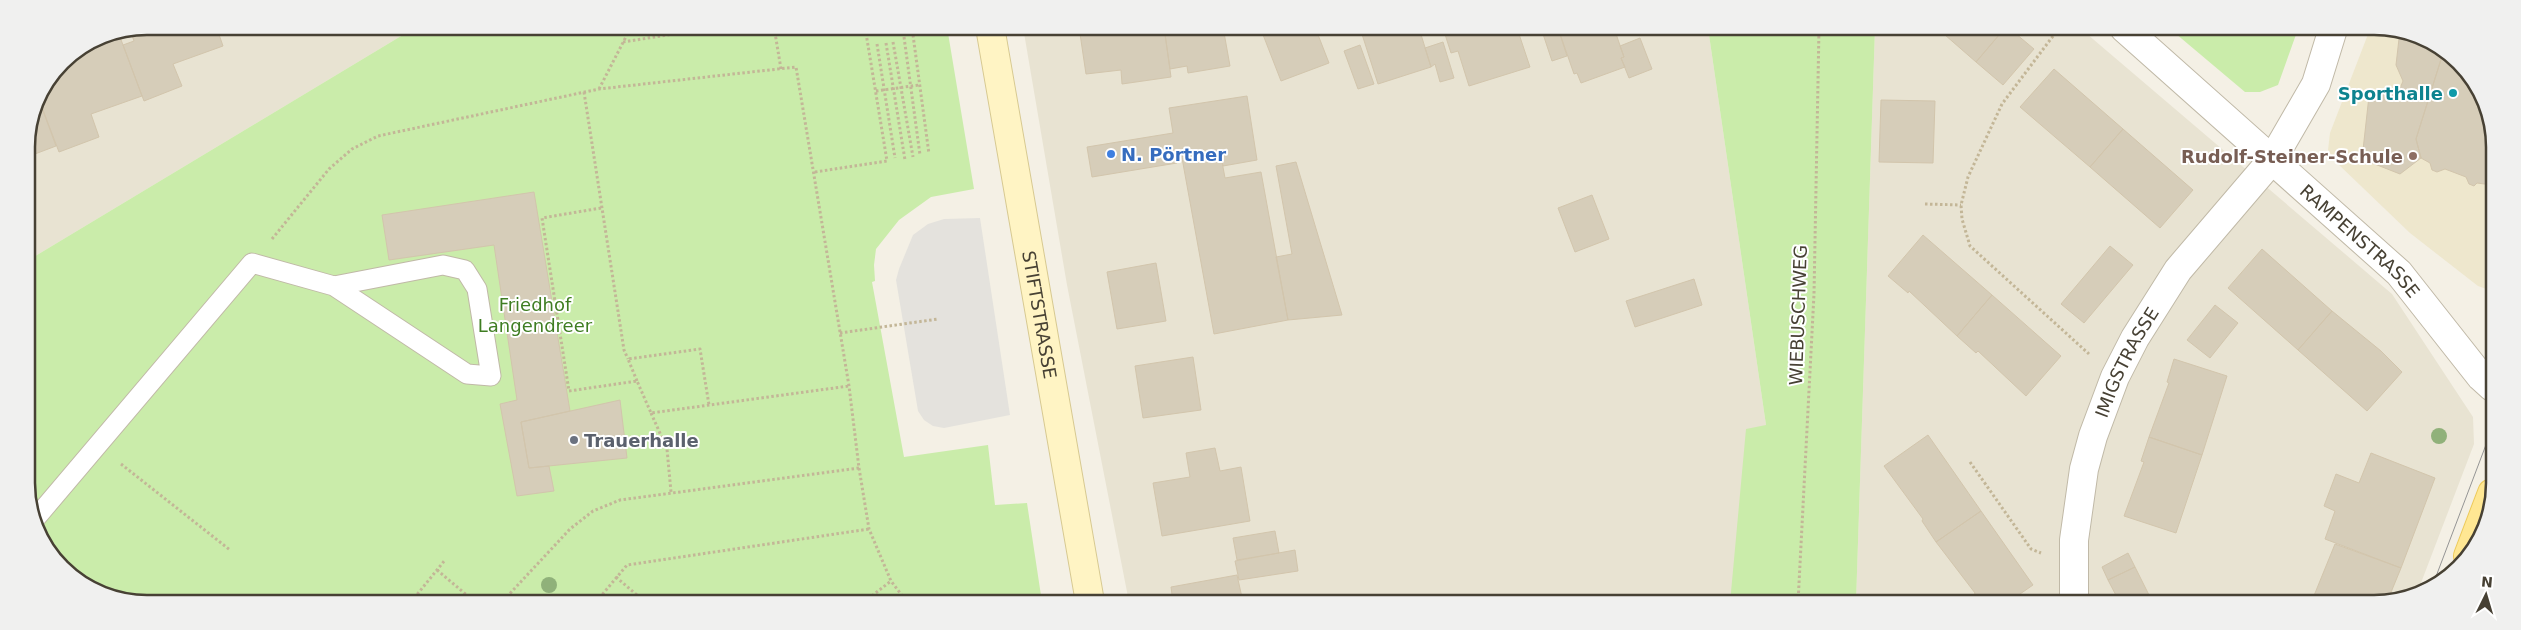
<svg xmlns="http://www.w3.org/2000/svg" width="2521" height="630" font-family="'DejaVu Sans',sans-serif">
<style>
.residential{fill:#e8e3d2}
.education{fill:#eee7cd}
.green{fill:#caecaa}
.parking{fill:#e4e2dd}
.building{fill:#d6cdb9;stroke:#d2c5ac}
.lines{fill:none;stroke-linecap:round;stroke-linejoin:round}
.lane-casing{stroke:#c0b9a7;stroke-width:21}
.street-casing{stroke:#c0b9a7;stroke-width:30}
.secondary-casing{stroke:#d7c991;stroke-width:30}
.primary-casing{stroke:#edca5a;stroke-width:30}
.path{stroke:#c3b697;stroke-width:3;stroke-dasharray:2.5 2.5;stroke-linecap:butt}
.lane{stroke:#fff;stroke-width:19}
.street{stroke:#fff;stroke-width:28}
.secondary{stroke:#fff4c4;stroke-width:28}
.primary{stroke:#ffe793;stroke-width:28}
.tram{stroke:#959595;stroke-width:1}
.tree{fill:#90b17a}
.culture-dot{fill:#0f9aa8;stroke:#fff;stroke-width:2}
.shop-dot{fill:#3f7fe0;stroke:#fff;stroke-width:2}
.education-dot{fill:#8d6e63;stroke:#fff;stroke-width:2}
.worship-dot{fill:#6b7280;stroke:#fff;stroke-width:2}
.labels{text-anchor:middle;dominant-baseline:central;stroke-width:4;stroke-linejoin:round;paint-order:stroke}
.culture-label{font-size:18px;font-weight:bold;fill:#0d838f;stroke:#fff;text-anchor:end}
.shop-label{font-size:18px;font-weight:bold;fill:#366cbe;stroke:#fff;text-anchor:start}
.education-label{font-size:18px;font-weight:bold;fill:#785e54;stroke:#fff;text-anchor:end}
.street-label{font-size:18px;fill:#474134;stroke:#fff}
.park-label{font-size:18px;fill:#3f7d22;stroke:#fff}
.worship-label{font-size:18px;font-weight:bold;fill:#5b616d;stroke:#fff;text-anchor:start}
.rim{fill:none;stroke:#474134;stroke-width:2.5}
</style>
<rect width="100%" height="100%" fill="#f4f0e5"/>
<path class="residential" d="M147,26l269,1 -389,234 -1,-122 10,-38 26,-40 39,-26z
M1023,27l685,1 58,397 -36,178 -601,-1 -62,-317z
M1875,28h205l312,266 81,123 1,27 -58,152 -34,8 -526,-1z"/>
<path class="education" d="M2370,29h28l62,33 32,62v167l-14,-5 -68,-53 -73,-70 -9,-13 2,-17z"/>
<path class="green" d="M416,27h531l27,162 -43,8 -32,23 -23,29 -2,16 1,16 -3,1 32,175 84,-12 7,60 32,-2 15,99 -919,-1 -62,-33 -32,-61 -2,-246z
M1708,28h167l-19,575h-126l16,-174 20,-4z
M2169,28l129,1 -20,56 -18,7h-15z"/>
<path class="parking" d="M980,218l30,197 -66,13 -11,-2 -9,-6 -6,-9 -22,-131 3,-11 14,-34 15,-11 16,-5z"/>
<path class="building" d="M147,26h69l7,20 -50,18 9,22 -38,15 -21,-56 11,-4 -4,-11z
M1079,27h85l7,50 -49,7 -1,-14 -35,4z
M1164,27h59l7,39 -42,7 -1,-7 -17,3z
M1260,27h55l14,36 -48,18z
M1360,28h59l12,39 -53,17z
M1443,28h74l13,39 -61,19 -11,-35 -7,2z
M1541,28h17l9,28 -15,5z
M1558,28h56l10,29 -3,1 4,9 -44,16 -4,-10 -3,1z
M1937,28h68l-29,34z
M2005,28h4l25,21 -31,36 -27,-23z
M2400,30l43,23 -27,86 5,19 -21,16 -38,-15 7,-63 30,-5 4,-10 -7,-16z
M120,37l22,59 -51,18 8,23 -40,15 -21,-55 13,-5 -3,-9 14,-22 12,-7z
M1640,38l12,31 -23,9 -8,-20 3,-1 -4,-11z
M1443,42l11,36 -14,4 -5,-18 -4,3 -6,-19z
M1360,45l14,39 -16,5 -14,-38z
M2443,53l17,9 32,62v61l-15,-2 -3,3 -5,-2 -3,-7 -21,-8 -8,3 -5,-2 -2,-7 -9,-5 -5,-19z
M2054,69l69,60 -33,38 -70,-60z
M1247,96l10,64 -34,6 -3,-15 -44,7 1,5 -85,14 -5,-30 86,-14 -4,-25z
M38,97l18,49 -29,11 -1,-18z
M1881,100l54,1 -2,62 -54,-1z
M2123,129l70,61 -33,38 -70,-61z
M1220,151l5,27 36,-6 27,148 -74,14 -32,-176z
M1296,162l46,153 -54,5 -12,-63 16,-3 -16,-88z
M534,192l36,219 -49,11 8,46 20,-2 5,25 -37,5 -17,-92 17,-4 -23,-155 -105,15 -7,-45z
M1592,195l17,44 -34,13 -17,-44z
M1923,235l69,60 -35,41 -48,-45 -1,2 -20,-17z
M2110,246l23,19 -49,58 -23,-19z
M2262,249l70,62 -34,39 -70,-62z
M1156,263l10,58 -49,8 -10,-57z
M1694,279l8,26 -67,22 -9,-26z
M1992,295l69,61 -35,40 -48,-45 -2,2 -19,-17z
M2215,305l23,18 -28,35 -23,-18z
M2332,311l49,40 21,21 -35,39 -69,-61z
M1193,357l8,53 -58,8 -8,-52z
M2174,359l53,17 -25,79 -53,-18 20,-54 -2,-1z
M620,400l7,58 -98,10 -8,-46z
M1928,435l53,76 -45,31 -14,-21 1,-2 -39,-53z
M2149,437l53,18 -26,78 -52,-17 20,-54 -3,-1z
M1215,448l5,23 21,-4 9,54 -88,15 -9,-53 37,-6 -4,-24z
M2371,453l64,25 -34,90 -76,-29 10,-28 -11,-5 12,-32 23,9z
M1981,511l52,74 -26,18h-27l-6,-8 1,-2 -39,-51z
M1275,531l4,22 -42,7 -4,-22z
M2335,544l66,24 -14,34 -76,1z
M1295,550l3,21 -59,9 -4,-19z
M2128,553l7,14 -27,13 -6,-13z
M2135,567l18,36h-33l-12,-23z
M1237,575l6,27h-70l-2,-15z"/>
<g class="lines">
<defs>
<path id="lane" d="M35,519l217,-256 82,23 133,88 24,2 -14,-87 -12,-19 -22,-5 -109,21"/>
<g id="street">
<path id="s1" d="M2124,28l275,245 82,104 11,10"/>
<path id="s2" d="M2074,603v-63l10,-71 9,-33 22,-59 20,-39 43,-68 94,-110 44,-76 17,-55"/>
</g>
<g id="secondary">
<path id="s3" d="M990,27l100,575"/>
</g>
<path id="primary" d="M2468,556l24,-63"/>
</defs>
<use href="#lane" class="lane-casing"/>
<use href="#street" class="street-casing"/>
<use href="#secondary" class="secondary-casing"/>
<use href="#primary" class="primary-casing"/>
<path class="path" d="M774,27l7,42
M828,27v5
M835,27l1,4
M842,27v3
M849,27l1,1
M2059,28l-57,76 -34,73 -7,28 1,14 8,27 119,108
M913,35l16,119
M904,37l16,118
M623,42l95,-15
M893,42l20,115
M886,43l19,117
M877,44l18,114
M599,89l32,-62
M876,91l43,-6
M584,92l40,258 4,9
M815,172l72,-11 -22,-134
M1925,204l36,1
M601,208l-59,10 27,173 68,-10 14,32 198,-27
M272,239l57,-70 23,-20 26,-13 221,-47 197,-22 53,319 10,82 -239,32 -27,11 -23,18 -68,73
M840,333l98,-14
M637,381l-9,-22 72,-10 9,56
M651,413l16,36 4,43
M1970,462l61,87 10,4
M121,464l109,86
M859,468l10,61 22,52 16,21
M437,570l38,32
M616,577l29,25
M411,602l34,-42
M596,602l31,-37 242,-36
M864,602l27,-21
M1798,603l16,-309 5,-266"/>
<use href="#lane" class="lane"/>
<use href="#street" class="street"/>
<use href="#secondary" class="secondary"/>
<use href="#primary" class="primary"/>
<path class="tram" d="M2432,587l60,-158"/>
</g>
<g class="tree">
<circle cx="2439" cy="436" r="8"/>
<circle cx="549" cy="585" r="8"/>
</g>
<circle class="culture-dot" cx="2453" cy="93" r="5"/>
<circle class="shop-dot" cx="1111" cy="154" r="5"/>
<circle class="education-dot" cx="2413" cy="156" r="5"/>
<circle class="worship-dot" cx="574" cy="440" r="5"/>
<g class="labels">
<g class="culture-label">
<text x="2443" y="93">Sporthalle</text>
</g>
<g class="shop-label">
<text x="1121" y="154">N. Pörtner</text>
</g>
<g class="education-label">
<text x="2403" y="156">Rudolf-Steiner-Schule</text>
</g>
<g class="street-label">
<text stroke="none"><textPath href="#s1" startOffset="318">RAMPENSTRASSE</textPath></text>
<text stroke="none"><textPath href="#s3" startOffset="292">STIFTSTRASSE</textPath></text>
<text transform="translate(1798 315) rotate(-88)">WIEBUSCHWEG</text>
<text stroke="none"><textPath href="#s2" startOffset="250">IMIGSTRASSE</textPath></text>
</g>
<g class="park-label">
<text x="535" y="304">Friedhof<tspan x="535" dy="21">Langendreer</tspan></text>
</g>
<g class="worship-label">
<text x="584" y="440">Trauerhalle</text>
</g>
</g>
<path d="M0 0H2521V630H0ZM147 35H2374A112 112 0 0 1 2486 147V483A112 112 0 0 1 2374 595H147A112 112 0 0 1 35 483V147A112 112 0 0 1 147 35Z" fill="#f0f0ef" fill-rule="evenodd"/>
<path class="rim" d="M147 35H2374A112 112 0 0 1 2486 147V483A112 112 0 0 1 2374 595H147A112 112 0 0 1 35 483V147A112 112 0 0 1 147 35Z"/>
<g transform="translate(2486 595) rotate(5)" stroke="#ffffff" stroke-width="4" paint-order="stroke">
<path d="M0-4L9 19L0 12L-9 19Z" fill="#474134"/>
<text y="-8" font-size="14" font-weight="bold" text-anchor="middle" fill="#474134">N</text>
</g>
</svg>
